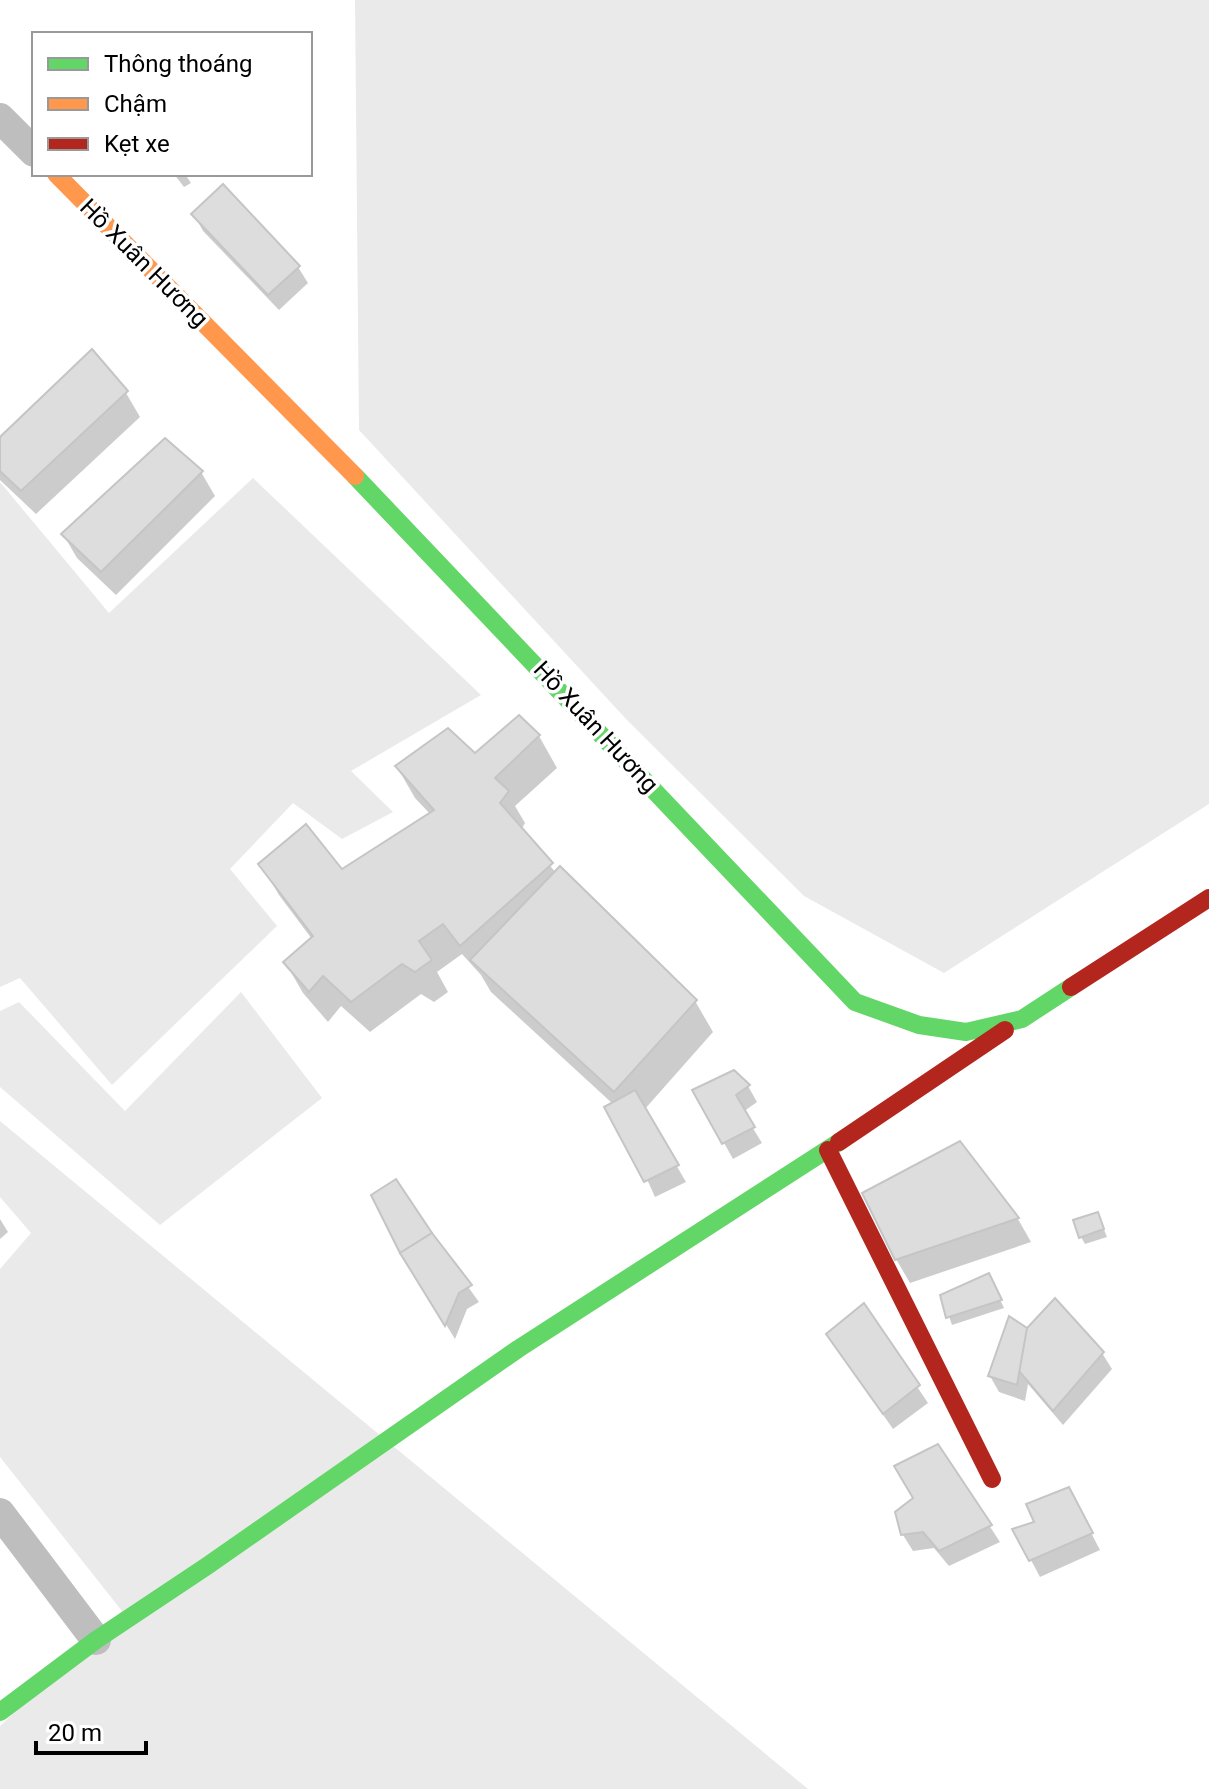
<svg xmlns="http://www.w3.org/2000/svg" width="1209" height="1789" viewBox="0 0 1209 1789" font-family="Roboto,sans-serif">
  <rect width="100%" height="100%" fill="#fff"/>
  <g fill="#eaeaea">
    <path d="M 355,0 L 1209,0 L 1209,804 L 944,973 L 804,896 L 626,719 L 359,430 Z"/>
    <path d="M 253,478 L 481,695 L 351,771 L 393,812 L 342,839 L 293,803 L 230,869 L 277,926 L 112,1085 L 20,978 L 0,987 L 0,482 L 109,613 Z"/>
    <path d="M 241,992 L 322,1098 L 160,1225 L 0,1087 L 0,1011 L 19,1002 L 125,1111 Z"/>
    <path d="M 0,1121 L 808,1789 L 0,1789 L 0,1726 L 122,1611 L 0,1457 L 0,1269 L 31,1233 L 0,1197 Z"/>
  </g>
  <g fill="#0003">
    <path d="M 174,174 L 185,174 L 191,183 L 184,187 Z"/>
    <path d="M 194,214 L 298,267 L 308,283 L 279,310 L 203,231 Z"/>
    <path d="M 126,393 L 140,417 L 36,514 L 0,480 L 0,439 Z"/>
    <path d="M 201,472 L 215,496 L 116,595 L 77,558 L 63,534 Z"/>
    <path d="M 519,718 L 539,736 L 557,768 L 515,806 L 525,823 L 521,830 L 556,873 L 695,1001 L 713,1032 L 644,1110 L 686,1182 L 655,1197 L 613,1104 L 491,992 L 481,975 L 462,954 L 437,972 L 448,992 L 434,1002 L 421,994 L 370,1032 L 341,1006 L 328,1022 L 303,993 L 285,962 L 312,939 L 279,895 L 261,864 L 342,872 L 431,815 L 415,798 L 397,767 L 475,756 Z"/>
    <path d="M 733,1072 L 748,1086 L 757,1102 L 743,1112 L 762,1143 L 733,1159 L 695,1091 Z"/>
    <path d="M 959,1144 L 1018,1219 L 1031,1242 L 910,1283 L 896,1259 Z"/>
    <path d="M 0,1219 L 8,1232 L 0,1239 Z"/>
    <path d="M 1101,1222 L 1107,1237 L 1085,1244 L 1081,1237 Z"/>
    <path d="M 430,1234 L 479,1302 L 467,1309 L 455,1339 L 412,1269 Z"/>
    <path d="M 992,1283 L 1004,1308 L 952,1325 L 942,1296 Z"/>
    <path d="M 863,1306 L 928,1403 L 893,1429 L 838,1350 Z"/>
    <path d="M 1027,1331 L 1102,1353 L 1112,1369 L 1063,1425 L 1028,1384 L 1025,1401 L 999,1392 L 990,1376 Z"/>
    <path d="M 938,1447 L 1000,1542 L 949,1566 L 934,1548 L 913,1551 L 903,1535 Z"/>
    <path d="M 1077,1506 L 1100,1550 L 1040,1577 L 1015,1530 Z"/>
  </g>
  <g fill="#ddd" stroke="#c5c5c5" stroke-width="2">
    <path d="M 223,184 L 300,266 L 268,295 L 191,214 Z"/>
    <path d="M 92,349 L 128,391 L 21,491 L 0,471 L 0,437 Z"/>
    <path d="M 165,438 L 203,471 L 101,572 L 61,534 Z"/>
    <path d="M 519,715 L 540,735 L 495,778 L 509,791 L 500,803 L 553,863 L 460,946 L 443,924 L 419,941 L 432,960 L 415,972 L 402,964 L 351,1002 L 323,976 L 309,992 L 283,962 L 313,936 L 258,864 L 306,824 L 342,869 L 434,810 L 395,766 L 448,728 L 475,753 Z"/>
    <path d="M 560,866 L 697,1000 L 614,1092 L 470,960 Z"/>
    <path d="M 734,1070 L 750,1085 L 736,1095 L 755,1127 L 722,1144 L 692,1090 Z"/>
    <path d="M 635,1090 L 679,1165 L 644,1182 L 604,1107 Z"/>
    <path d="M 960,1141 L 1019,1218 L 895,1260 L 862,1193 Z"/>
    <path d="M 396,1179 L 432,1233 L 400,1253 L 371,1195 Z"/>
    <path d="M 1098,1212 L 1104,1229 L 1079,1238 L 1073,1220 Z"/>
    <path d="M 432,1233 L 472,1285 L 459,1293 L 445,1326 L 400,1253 Z"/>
    <path d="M 989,1273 L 1002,1300 L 946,1318 L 940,1295 Z"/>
    <path d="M 1055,1298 L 1104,1352 L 1053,1411 L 1004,1353 Z"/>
    <path d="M 864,1303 L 920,1385 L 883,1414 L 826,1334 Z"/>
    <path d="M 1009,1316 L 1027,1328 L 1017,1385 L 988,1376 Z"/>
    <path d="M 938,1444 L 992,1525 L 939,1551 L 923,1532 L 901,1535 L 895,1512 L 913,1498 L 894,1466 Z"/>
    <path d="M 1069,1487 L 1093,1533 L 1029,1561 L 1012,1529 L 1034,1522 L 1026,1504 Z"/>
  </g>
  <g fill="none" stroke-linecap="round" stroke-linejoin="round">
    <g stroke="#bebebe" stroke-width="30">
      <path d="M 0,118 L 34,152"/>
      <path d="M 0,1513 L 96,1640"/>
    </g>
    <g stroke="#63d668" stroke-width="18">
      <path d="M 355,476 L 855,1002 L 919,1025 L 966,1032 L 1022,1019 L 1071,987"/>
      <path d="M 0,1712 L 96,1640 L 207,1566 L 518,1349 L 839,1142"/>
    </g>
    <path stroke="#ff974d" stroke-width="18" d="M 56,174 L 355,476"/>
    <g stroke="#b3261e" stroke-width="18">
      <path d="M 1071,987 L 1209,898"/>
      <path d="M 839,1142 L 1005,1030"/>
      <path d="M 828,1150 L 992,1479"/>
    </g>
  </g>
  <g text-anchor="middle" stroke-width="7" stroke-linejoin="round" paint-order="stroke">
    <g font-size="24" fill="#000" stroke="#fff">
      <text transform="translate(144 263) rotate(45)" y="8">Hồ Xuân Hương</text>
      <text transform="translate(596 727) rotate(47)" y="8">Hồ Xuân Hương</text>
    </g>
  </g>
  <rect x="32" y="32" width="280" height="144" fill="#ffffff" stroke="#999999" stroke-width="2"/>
  <rect x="48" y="58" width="40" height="12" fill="#63d668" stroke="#999999" stroke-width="2"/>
  <text x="104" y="72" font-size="24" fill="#000000">Thông thoáng</text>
  <rect x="48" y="98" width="40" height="12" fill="#ff974d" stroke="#999999" stroke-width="2"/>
  <text x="104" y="112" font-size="24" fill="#000000">Chậm</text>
  <rect x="48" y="138" width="40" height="12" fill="#b3261e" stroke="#999999" stroke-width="2"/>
  <text x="104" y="152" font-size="24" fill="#000000">Kẹt xe</text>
  <path d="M36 1741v12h110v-12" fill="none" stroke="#000000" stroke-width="4"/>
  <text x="48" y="1741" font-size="24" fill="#000000" stroke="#ffffff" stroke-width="6" paint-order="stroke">20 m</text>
</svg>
